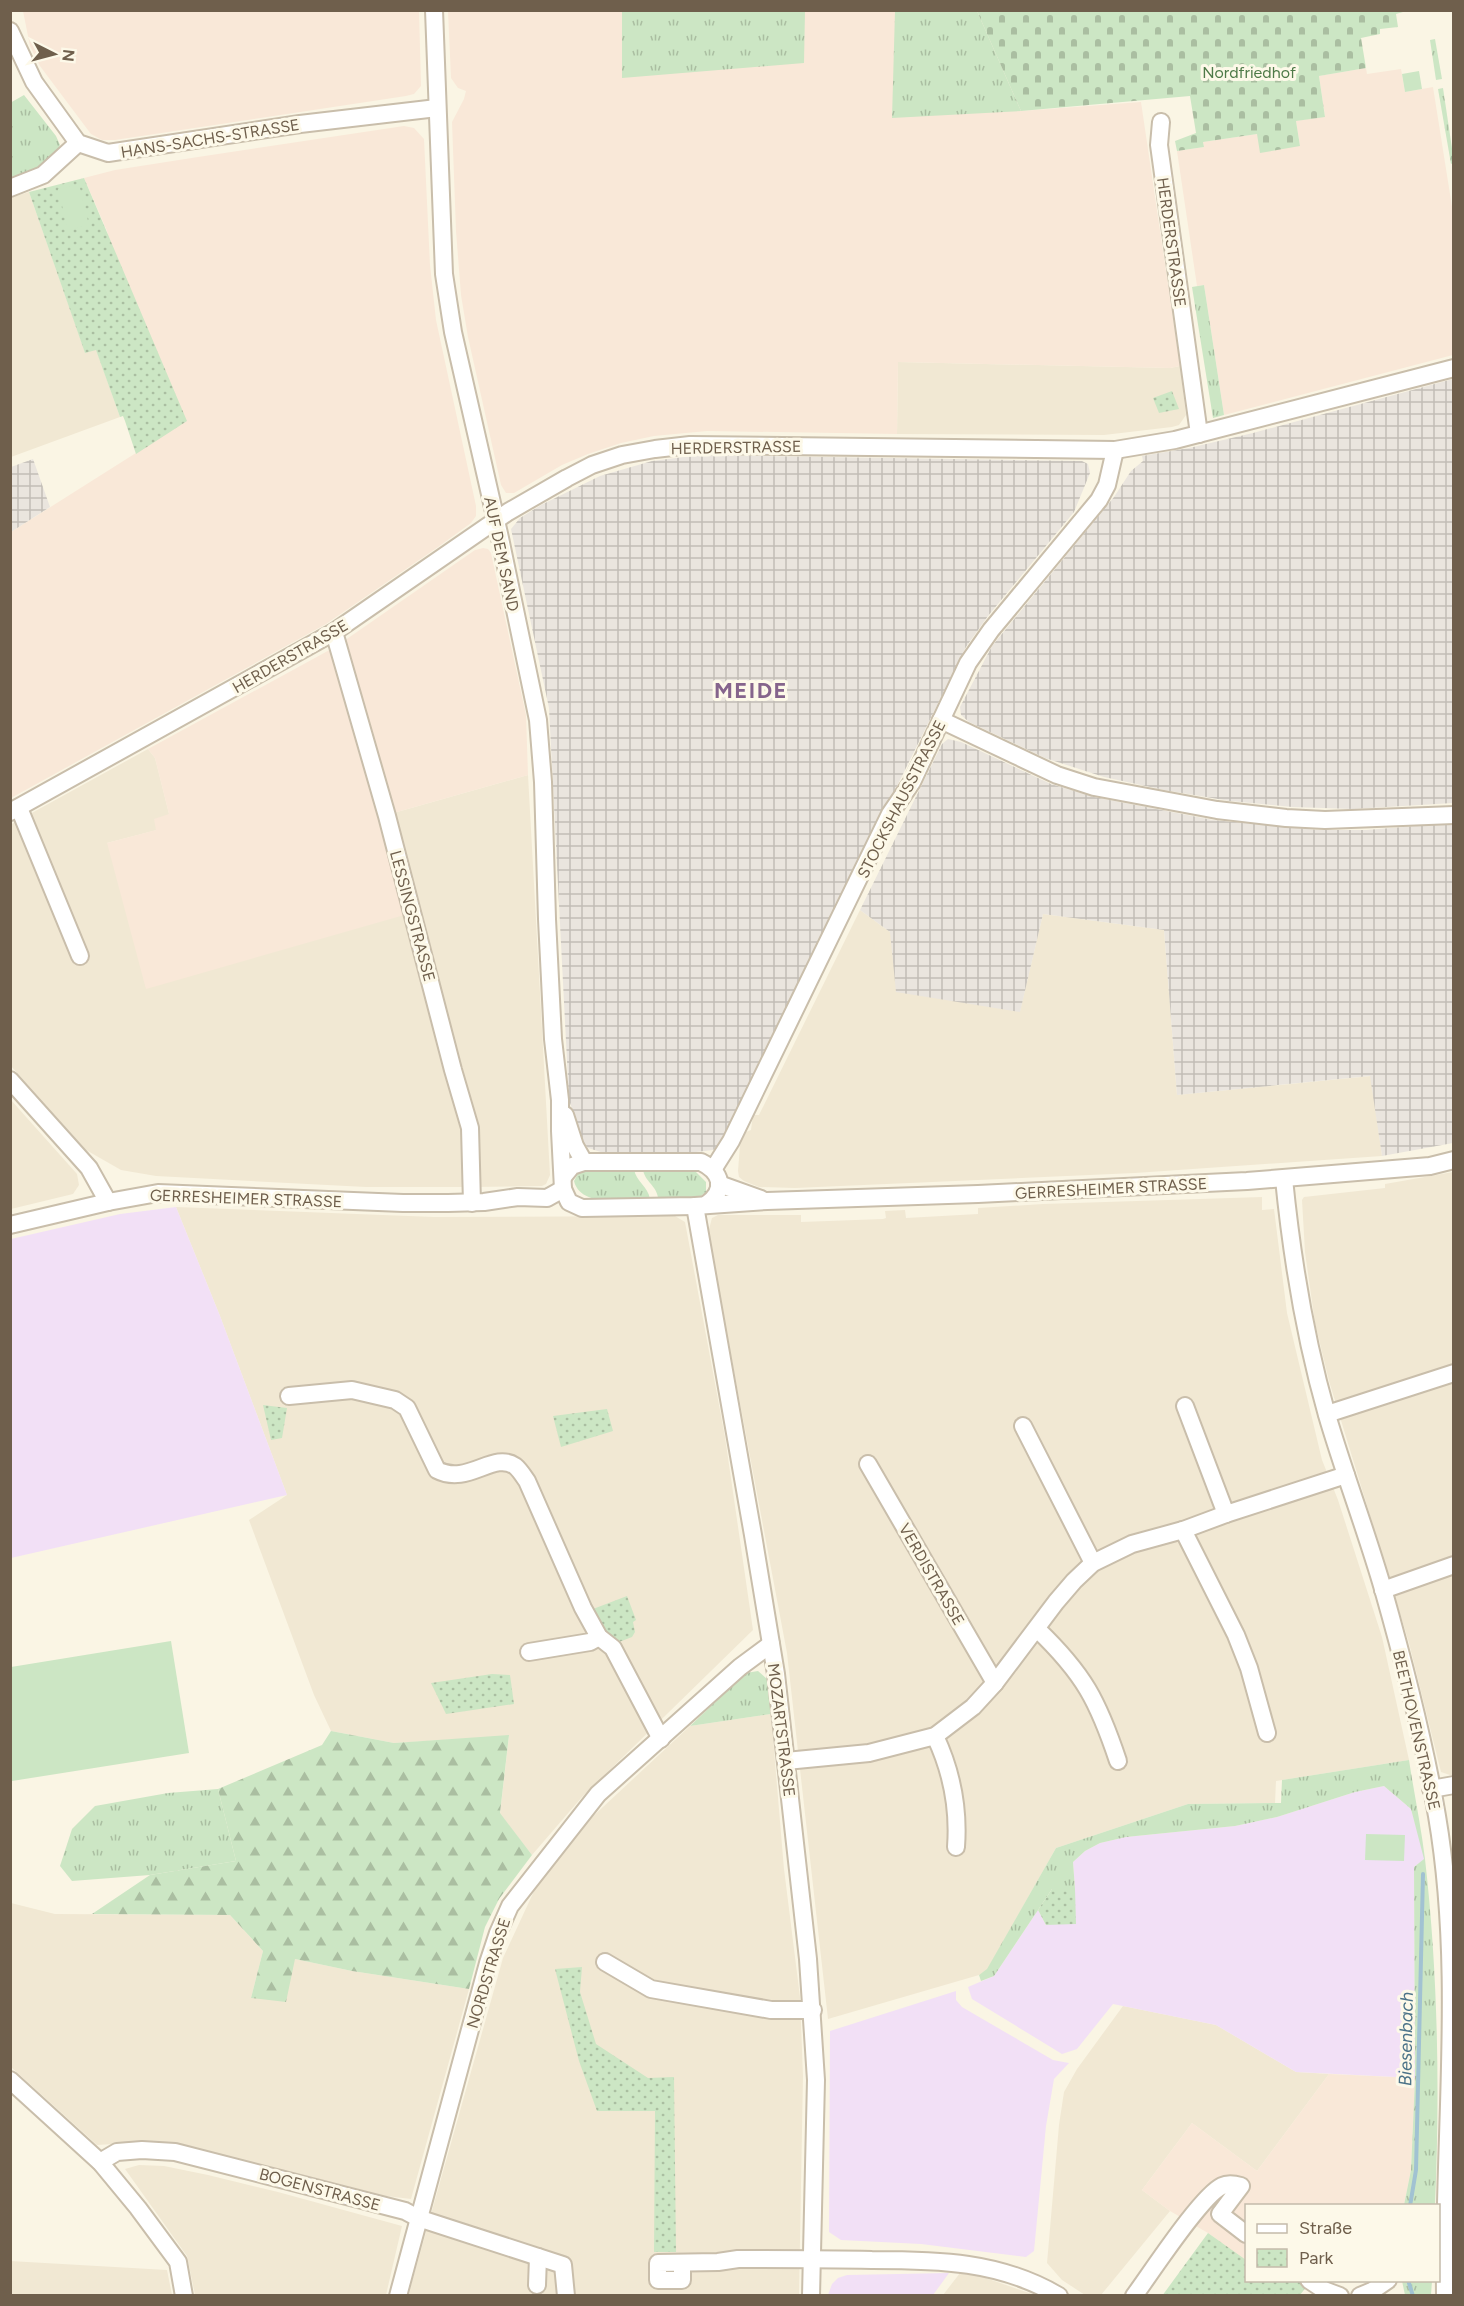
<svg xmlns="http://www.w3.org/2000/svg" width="1464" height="2306" viewBox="0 0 1464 2306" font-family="Figtree,sans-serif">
  <defs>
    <pattern id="industrial-grid" width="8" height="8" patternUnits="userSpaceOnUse" patternTransform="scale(1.5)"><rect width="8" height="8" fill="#eae5de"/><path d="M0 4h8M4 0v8" fill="none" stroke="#c2bdb6"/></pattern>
    <pattern id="grass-tufts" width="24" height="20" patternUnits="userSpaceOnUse" patternTransform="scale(1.5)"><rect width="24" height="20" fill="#cce6c4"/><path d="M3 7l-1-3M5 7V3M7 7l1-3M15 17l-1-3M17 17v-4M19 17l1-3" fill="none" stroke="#aabea1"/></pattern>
    <pattern id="forest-firs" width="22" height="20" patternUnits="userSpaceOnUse" patternTransform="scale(1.5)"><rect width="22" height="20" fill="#cce6c4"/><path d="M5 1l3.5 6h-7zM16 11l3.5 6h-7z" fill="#aabea1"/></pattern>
    <pattern id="cemetery-stones" width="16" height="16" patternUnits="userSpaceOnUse" patternTransform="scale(1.5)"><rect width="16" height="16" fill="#cce6c4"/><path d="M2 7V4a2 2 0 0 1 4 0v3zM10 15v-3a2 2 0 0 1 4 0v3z" fill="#aabea1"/></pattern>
    <pattern id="park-dots" width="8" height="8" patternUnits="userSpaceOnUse" patternTransform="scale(1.5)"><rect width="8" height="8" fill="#cce6c4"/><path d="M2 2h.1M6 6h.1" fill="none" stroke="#aabea1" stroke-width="1.8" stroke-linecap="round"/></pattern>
  </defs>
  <rect width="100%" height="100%" fill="#faf5e4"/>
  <g fill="#f1e8d3">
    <path d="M 29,192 L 85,352 L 96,349 L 120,417 L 11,457 L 10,198 Z"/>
    <path d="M 898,362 L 1170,368 L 1180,366 L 1186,415 L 1179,425 L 1172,427 L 1104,435 L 897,434 Z"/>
    <path d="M 148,749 L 155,758 L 169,814 L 157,830 L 107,843 L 408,914 L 462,1109 L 464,1187 L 366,1187 L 156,1176 L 121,1170 L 86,1150 L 11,1066 L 10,825 Z"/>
    <path d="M 528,775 L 550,1175 L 546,1184 L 542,1186 L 474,1187 L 474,1131 L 390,814 Z"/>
    <path d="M 860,910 L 890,932 L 1020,1011 L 1043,914 L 1164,930 L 1177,1095 L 1371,1076 L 1382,1156 L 1135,1173 L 795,1188 L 759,1187 L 744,1181 L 739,1177 L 738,1171 L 740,1145 L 746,1132 L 751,1130 L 753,1115 L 759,1115 Z"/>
    <path d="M 10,1099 L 77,1174 L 79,1185 L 73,1194 L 11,1209 Z"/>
    <path d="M 1453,1172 L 1453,1775 L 1450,1775 L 1441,1772 L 1409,1643 L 1329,1381 L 1315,1323 L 1305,1252 L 1302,1200 L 1304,1197 L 1385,1188 L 1385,1184 Z"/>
    <path d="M 1262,1197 L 1262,1210 L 1274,1209 L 1287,1313 L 1322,1460 L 1338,1500 L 1382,1637 L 1409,1760 L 1276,1781 L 1275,1803 L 1188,1804 L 1056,1848 L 987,1970 L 979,1975 L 828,2019 L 787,1653 L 708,1233 L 712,1218 L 718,1215 L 801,1215 L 801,1222 L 883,1219 L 886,1218 L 885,1211 L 905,1210 L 906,1218 L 978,1214 L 978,1208 L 1043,1204 Z"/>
    <path d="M 176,1207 L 434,1217 L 675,1216 L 685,1222 L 725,1437 L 753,1630 L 582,1797 L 532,1855 L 500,1814 L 509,1736 L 394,1743 L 331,1731 L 314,1695 L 249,1520 L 287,1495 L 220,1316 Z"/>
    <path d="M 771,1714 L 784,1869 L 800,1997 L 803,2076 L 799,2295 L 408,2296 L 503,1958 L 535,1889 L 589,1820 L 690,1726 Z"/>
    <path d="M 11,1903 L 55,1914 L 230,1915 L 263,1951 L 251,1998 L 295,1959 L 352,1971 L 469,1989 L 411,2199 L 386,2196 L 200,2149 L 145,2142 L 97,2145 L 11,2067 Z"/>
    <path d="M 1123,2006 L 1216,2025 L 1296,2072 L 1329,2074 L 1257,2171 L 1192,2123 L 1142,2190 L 1170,2211 L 1101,2295 L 1085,2295 L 1062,2280 L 1047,2263 L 1059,2125 L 1064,2092 L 1077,2069 Z"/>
    <path d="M 139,2165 L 164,2166 L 208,2175 L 278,2192 L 402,2226 L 386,2295 L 195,2295 L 187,2256 L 125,2169 Z"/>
    <path d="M 10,2261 L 167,2270 L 172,2295 L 11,2295 Z"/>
    <path d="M 960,2273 L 977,2275 L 1035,2295 L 943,2295 Z"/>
  </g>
  <g fill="#f9e8d8">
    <path d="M 23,11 L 419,11 L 421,86 L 414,94 L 406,96 L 115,140 L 102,140 L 91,134 L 40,66 L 30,46 Z"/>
    <path d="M 448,11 L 977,11 L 1021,111 L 1141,102 L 1180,366 L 1170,368 L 898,362 L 897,434 L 707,431 L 654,436 L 621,443 L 588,454 L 562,465 L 514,493 L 506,493 L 501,485 L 468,337 L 461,295 L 456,231 L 452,122 L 464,99 L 466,91 L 458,88 L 451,78 Z"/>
    <path d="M 1366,68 L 1367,74 L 1401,69 L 1405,92 L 1433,87 L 1453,213 L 1453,355 L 1224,415 L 1204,285 L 1197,286 L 1177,151 L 1204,147 L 1203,142 L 1257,134 L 1300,146 L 1296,121 L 1325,116 L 1319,76 Z"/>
    <path d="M 404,126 L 414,128 L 424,139 L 430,265 L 436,320 L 476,506 L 476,516 L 471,523 L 438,547 L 326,624 L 11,798 L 11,532 L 147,446 L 107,231 L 84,178 L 115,170 L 198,157 Z"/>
    <path d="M 483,548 L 488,549 L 491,553 L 526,715 L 528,775 L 390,814 L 341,643 L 475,550 Z"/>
    <path d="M 335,647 L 408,914 L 146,989 L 107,843 L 156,830 L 154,819 L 169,814 L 155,758 L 148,749 Z"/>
    <path d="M 1329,2074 L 1415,2078 L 1411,2170 L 1404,2205 L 1246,2206 L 1246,2261 L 1208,2233 L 1170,2211 L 1142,2190 L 1192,2123 L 1257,2171 Z"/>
  </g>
  <g fill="url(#industrial-grid)">
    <path d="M 1453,379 L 1453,803 L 1353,809 L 1292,807 L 1230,801 L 1164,790 L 1104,777 L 1045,758 L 969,722 L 961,715 L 960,707 L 992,646 L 1114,497 L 1131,471 L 1143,461 L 1142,456 L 1189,448 L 1253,433 Z"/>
    <path d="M 700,455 L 1082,461 L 1088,464 L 1090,473 L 1074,512 L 988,616 L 966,647 L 718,1147 L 713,1150 L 696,1152 L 601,1152 L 588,1148 L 584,1143 L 569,1100 L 549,708 L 511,529 L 520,518 L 541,505 L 600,476 L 652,461 Z"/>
    <path d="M 33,459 L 50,507 L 11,532 L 11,467 Z"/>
    <path d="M 948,739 L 961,742 L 1051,784 L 1094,797 L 1213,820 L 1319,830 L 1366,830 L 1453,823 L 1453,1143 L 1382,1156 L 1370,1076 L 1177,1095 L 1164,930 L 1043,914 L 1020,1012 L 896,992 L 890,932 L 860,910 L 942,744 Z"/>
  </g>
  <g fill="#f2e0f6">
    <path d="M 176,1207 L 220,1316 L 287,1495 L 11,1558 L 11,1239 L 120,1214 Z"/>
    <path d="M 1384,1786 L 1411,1809 L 1425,1859 L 1414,1867 L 1415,2078 L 1296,2072 L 1216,2025 L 1113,2004 L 1077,2049 L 1062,2054 L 972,1999 L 968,1987 L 994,1976 L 1038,1910 L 1046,1925 L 1075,1889 L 1073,1862 L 1085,1851 L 1100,1843 L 1126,1837 L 1235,1826 L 1277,1817 L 1355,1792 Z"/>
    <path d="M 956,1991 L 956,2000 L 962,2007 L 1053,2060 L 1069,2063 L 1054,2079 L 1046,2126 L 1034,2251 L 1026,2257 L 921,2244 L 841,2240 L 829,2232 L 830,2031 Z"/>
    <path d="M 949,2273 L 933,2295 L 828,2295 L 832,2284 L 838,2278 L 847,2275 Z"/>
  </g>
  <g fill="url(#grass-tufts)">
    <path d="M 622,11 L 805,11 L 804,63 L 622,78 Z"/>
    <path d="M 895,11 L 977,11 L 1021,111 L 892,118 Z"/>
    <path d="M 1435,39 L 1442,79 L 1436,80 L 1430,40 Z"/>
    <path d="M 1419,71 L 1422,89 L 1405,92 L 1402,74 Z"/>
    <path d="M 1443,88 L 1453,155 L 1453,163 L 1451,164 L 1438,89 Z"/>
    <path d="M 24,95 L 56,136 L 60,145 C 53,164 28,172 11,178 L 10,103 Z"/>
    <path d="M 1204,285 L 1224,415 L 1213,418 L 1192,287 Z"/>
    <path d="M 634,1169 C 636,1182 648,1186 650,1199 C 628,1199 581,1209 574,1181 L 579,1172 L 584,1170 Z"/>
    <path d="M 643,1169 L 694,1170 L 706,1182 L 706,1192 L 698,1198 L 658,1198 C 657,1186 644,1181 643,1169 Z"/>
    <path d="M 758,1671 L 767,1679 L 771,1714 L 690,1726 L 746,1673 Z"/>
    <path d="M 1409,1760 C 1414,1793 1421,1826 1425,1859 C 1438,1972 1440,2092 1435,2205 L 1404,2205 L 1411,2170 L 1415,2078 L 1414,1867 L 1424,1859 L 1411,1809 L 1384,1786 L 1355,1792 L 1277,1817 L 1235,1826 L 1126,1837 L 1100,1843 L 1085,1851 L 1073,1862 L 1075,1889 L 1052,1889 L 994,1976 L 981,1981 L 979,1975 L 987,1969 L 1056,1848 L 1188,1804 L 1281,1803 L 1282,1780 Z"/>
    <path d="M 218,1789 L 236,1861 L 150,1875 L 72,1881 L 60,1866 L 72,1829 L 95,1806 L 168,1793 Z"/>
    <path d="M 1402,2281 L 1432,2281 L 1431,2295 L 1405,2295 Z"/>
  </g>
  <path fill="url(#forest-firs)" d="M 331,1731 L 394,1743 L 509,1735 L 500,1813 L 532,1855 L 499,1899 L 485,1927 L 469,1989 L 352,1971 L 295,1959 L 286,2002 L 251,1998 L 263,1951 L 230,1915 L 92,1914 L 150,1875 L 236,1861 L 218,1789 L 322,1745 Z"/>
  <path fill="url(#cemetery-stones)" d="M 1402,10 L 1403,12 L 1396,14 L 1398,27 L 1380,29 L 1380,34 L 1361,38 L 1366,68 L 1319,76 L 1325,117 L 1296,121 L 1300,146 L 1260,153 L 1257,134 L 1203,142 L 1204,147 L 1177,151 L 1175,141 L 1196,133 L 1190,96 L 1021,111 L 977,11 Z"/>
  <g fill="url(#park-dots)">
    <path d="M 84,178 L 187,421 L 136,454 L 125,421 L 123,416 L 120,417 L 96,350 L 85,353 L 29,192 Z"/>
    <path d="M 1172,391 L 1179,409 L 1159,413 L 1153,398 Z"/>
    <path d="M 263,1405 L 287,1408 L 282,1438 L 271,1440 Z"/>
    <path d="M 607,1409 L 613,1431 L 561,1447 L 553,1416 Z"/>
    <path d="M 627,1596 L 636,1620 L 633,1622 L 635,1632 L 632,1637 L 619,1642 L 604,1630 L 593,1609 Z"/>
    <path d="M 492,1674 L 510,1675 L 514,1704 L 446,1714 L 431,1683 Z"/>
    <path d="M 1052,1889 L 1075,1889 L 1076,1924 L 1046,1925 L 1038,1910 Z"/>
    <path d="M 582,1967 L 580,1992 L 596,2044 L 648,2078 L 674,2077 L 676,2252 L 654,2252 L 655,2111 L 597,2111 L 579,2061 L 555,1969 Z"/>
    <path d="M 1208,2233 L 1246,2260 L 1246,2280 L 1300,2281 L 1307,2286 L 1300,2295 L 1162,2296 Z"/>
  </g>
  <g fill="#cce6c4">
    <path d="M 79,184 L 89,225 L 68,230 L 58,189 Z"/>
    <path d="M 171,1641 L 189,1753 L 12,1781 L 11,1667 Z"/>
    <path d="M 1366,1834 L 1405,1835 L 1404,1861 L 1365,1860 Z"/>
  </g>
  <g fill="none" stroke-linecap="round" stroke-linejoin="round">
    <g stroke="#a1c2d2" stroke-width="4">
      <path d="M 1410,2206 L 1416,2170 L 1423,1874"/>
      <path d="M 1408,2280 L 1413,2296"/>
    </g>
    <defs>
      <g id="minor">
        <path d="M 434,10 L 444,274 L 453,332 L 500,538 L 538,720 L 543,782 L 547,919 L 553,1039 L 560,1100 L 560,1131 L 563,1189 L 569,1202 L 582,1208 L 695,1206 L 767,1201 L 978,1194 L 1247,1181 L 1430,1166 L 1454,1160"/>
        <path d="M 10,31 L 34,82 L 78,143 L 108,153 L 300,124 L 437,108"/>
        <path d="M 1161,122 L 1159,145 L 1199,434"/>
        <path d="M 10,188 L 43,175 L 78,143"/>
        <path d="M 334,632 L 387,816 L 453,1070 L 470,1128 L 472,1203"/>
        <path d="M 941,720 L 1057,775 L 1094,787 L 1217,810 L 1286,818 L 1325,820 L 1454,815"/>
        <path d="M 19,808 L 80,956"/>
        <path d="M 10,812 L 334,632 L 508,512 L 567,478 L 592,465 L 622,455 L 655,449 L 690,445 L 1115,450 L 1175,440 L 1454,368"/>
        <path d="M 10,1080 L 89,1168 L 108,1202"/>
        <path d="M 565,1115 L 575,1146 L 584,1162"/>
        <path d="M 714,1168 L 731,1141 L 890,814 L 912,782 L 968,663 L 991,630 L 1099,500 L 1107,485 L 1115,450"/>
        <path d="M 563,1177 L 572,1166 L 584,1162 L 701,1162 C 721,1172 727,1189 707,1204"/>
        <path d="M 1284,1179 C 1292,1259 1305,1338 1327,1415 C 1344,1473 1366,1530 1383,1589 C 1404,1663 1424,1740 1437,1816 C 1464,1974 1443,2136 1445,2296"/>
        <path d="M 719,1184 L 761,1199"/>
        <path d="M 695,1206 L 753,1535 L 776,1674 L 808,1959 L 816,2080 L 811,2296"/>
        <path d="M 10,1225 L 108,1202 L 158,1193 L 403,1203 L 448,1203 L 484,1202 L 518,1197 L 547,1198 L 563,1189"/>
        <path d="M 289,1396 L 352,1390 L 395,1400 L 407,1408 L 437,1470 C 468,1486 493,1451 515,1466 C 520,1470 524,1477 527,1481 L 583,1608 L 599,1637 L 613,1648 L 661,1739"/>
        <path d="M 1185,1406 L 1226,1514"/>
        <path d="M 1327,1414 L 1454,1373"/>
        <path d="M 1023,1426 L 1093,1563"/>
        <path d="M 868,1464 L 995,1683"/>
        <path d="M 1183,1530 L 1236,1635 L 1249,1668 L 1267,1733"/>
        <path d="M 1383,1590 L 1454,1565"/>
        <path d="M 1037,1629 C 1084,1674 1098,1701 1118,1761"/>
        <path d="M 529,1652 L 590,1642 L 599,1637"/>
        <path d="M 935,1736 C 952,1772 959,1807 956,1847"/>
        <path d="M 786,1761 L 869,1753 L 935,1736 L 973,1707 L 995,1683 L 1056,1602 L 1074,1581 L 1093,1563 L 1132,1544 L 1183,1530 L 1226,1514 L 1346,1475"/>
        <path d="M 1431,1789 L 1454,1785"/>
        <path d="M 605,1962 L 651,1989 L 771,2010 L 813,2010"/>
        <path d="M 10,2080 L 100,2162 L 138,2208 L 178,2262 L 184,2296"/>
        <path d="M 100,2162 L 117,2152 L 142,2150 L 175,2152 L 405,2211 L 418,2218 L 563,2265 L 566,2296"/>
        <path d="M 682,2263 L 682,2280 L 658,2280 L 658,2263 L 718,2262 L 738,2259 C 783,2259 827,2259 872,2260 C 938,2260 1000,2261 1059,2296"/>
        <path d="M 1309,2280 L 1324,2290 L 1340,2296"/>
        <path d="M 537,2285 L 538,2257"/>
        <path d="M 398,2296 L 488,1963 L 498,1933 L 510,1906 L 598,1794 L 740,1667 L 771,1644"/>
        <path d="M 1134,2296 C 1151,2273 1201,2196 1222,2186 C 1228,2183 1234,2184 1241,2186 L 1220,2214 L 1246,2234"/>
        <path d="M 1360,2296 L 1372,2291 L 1388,2280"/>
      </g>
    </defs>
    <use href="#minor" stroke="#c9beab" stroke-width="20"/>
    <use href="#minor" stroke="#fff" stroke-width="16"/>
  </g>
  <g text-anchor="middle" stroke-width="6" stroke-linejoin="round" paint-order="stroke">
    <g font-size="16" fill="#4e7a48" stroke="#fdf9e9">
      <text x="1249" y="78">Nordfriedhof</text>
    </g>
    <g font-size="16" fill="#6f5f4c" stroke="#fdf9e9">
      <text transform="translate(210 138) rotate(-9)" y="6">HANS-SACHS-STRASSE</text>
      <text transform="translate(1172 242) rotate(82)" y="6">HERDERSTRASSE</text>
      <text transform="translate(736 447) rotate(-1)" y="6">HERDERSTRASSE</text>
      <text transform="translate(502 554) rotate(78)" y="6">AUF DEM SAND</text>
      <text transform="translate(290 656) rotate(-30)" y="6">HERDERSTRASSE</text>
      <text transform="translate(901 799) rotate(-63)" y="6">STOCKSHAUSSTRASSE</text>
      <text transform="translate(413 916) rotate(75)" y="6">LESSINGSTRASSE</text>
      <text transform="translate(1111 1188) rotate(-3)" y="6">GERRESHEIMER STRASSE</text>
      <text transform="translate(246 1198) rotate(2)" y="6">GERRESHEIMER STRASSE</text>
      <text transform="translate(932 1574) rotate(60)" y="6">VERDISTRASSE</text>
      <text transform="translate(782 1730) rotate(83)" y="6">MOZARTSTRASSE</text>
      <text transform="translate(1417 1730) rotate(77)" y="6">BEETHOVENSTRASSE</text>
      <text transform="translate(488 1973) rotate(-73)" y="6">NORDSTRASSE</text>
      <text transform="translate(320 2189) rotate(15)" y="6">BOGENSTRASSE</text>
    </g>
    <g font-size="18" font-style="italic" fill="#4c7388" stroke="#fdf9e9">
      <text transform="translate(1406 2039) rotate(-89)" y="6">Biesenbach</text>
    </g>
    <g font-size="22" font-weight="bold" letter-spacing="1.5" fill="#85648c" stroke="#fdf9e9">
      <text x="751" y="698">MEIDE</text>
    </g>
  </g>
  <rect width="1464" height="2306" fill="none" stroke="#6f5f4c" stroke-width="24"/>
  <rect x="1245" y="2204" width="195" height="78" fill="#fdf9e9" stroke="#c4bbaa" stroke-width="1.5"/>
  <rect x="1257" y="2224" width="30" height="9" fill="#ffffff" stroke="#c4bbaa" stroke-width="1.5"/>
  <text x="1299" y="2234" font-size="18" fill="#6f5f4c">Straße</text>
  <rect x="1257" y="2249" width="30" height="18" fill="url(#park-dots)" stroke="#c4bbaa" stroke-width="1.5"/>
  <text x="1299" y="2264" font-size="18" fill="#6f5f4c">Park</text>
  <g transform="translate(54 54) rotate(96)" stroke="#fdf9e9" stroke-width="4.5" paint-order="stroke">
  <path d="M0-4.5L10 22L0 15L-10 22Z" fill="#6f5f4c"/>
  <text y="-9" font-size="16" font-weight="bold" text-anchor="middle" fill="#6f5f4c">N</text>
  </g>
</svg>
